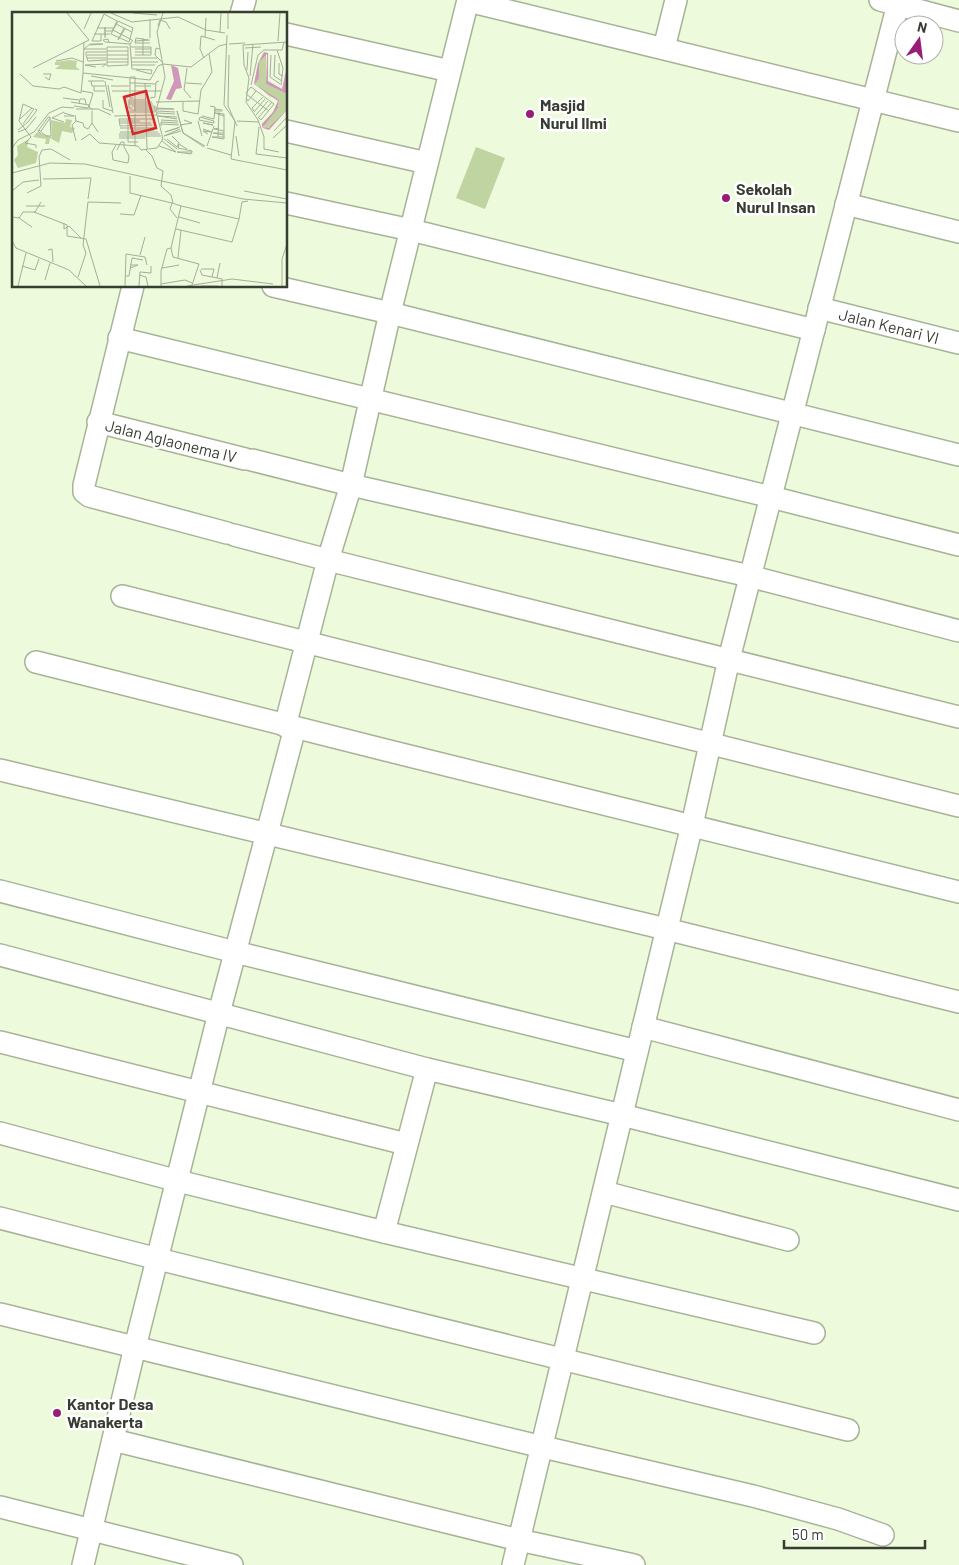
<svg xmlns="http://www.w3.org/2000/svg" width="959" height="1565" viewBox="0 0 959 1565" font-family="Barlow,sans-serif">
  <rect width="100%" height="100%" fill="#edfadc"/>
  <path fill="#bfd4a1" d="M 476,147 L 505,158 L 485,209 L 456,198 Z"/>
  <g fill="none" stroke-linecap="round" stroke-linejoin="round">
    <defs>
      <g id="minor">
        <path d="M 880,0 L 959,21"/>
        <path d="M 468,1 L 959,121"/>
        <path d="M 241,14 L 245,0"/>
        <path d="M 286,34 L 450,71"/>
        <path d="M 664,48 L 676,0"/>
        <path d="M 286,131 L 427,163"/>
        <path d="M 286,203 L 411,230 L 814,330"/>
        <path d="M 846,204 L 959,232"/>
        <path d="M 133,286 L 84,485 L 84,492 L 89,496 L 227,533"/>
        <path d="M 273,286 L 390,313 L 959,455"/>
        <path d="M 819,308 L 959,343"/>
        <path d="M 119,338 L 767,496 L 959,545"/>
        <path d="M 98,422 L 245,459"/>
        <path d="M 252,460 L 351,485 L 745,575 L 959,631"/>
        <path d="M 234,535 L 328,560 L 959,717"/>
        <path d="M 122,596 L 959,806"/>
        <path d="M 36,662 C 343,741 652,815 959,892"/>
        <path d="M 285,726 L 328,560 L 351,485 L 390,313 L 468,0"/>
        <path d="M 0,770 L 666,929 L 959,1002"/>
        <path d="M 0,891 L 235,952 L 637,1051"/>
        <path d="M 0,955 L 427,1069 L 622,1115 L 959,1200"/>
        <path d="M 643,1027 L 959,1110"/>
        <path d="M 0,1042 L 406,1144"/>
        <path d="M 0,1133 L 178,1181 L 384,1232 L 814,1333"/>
        <path d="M 604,1192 L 788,1240"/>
        <path d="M 0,1218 L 158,1259 L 848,1430"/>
        <path d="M 384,1232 L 427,1069"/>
        <path d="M 0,1314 L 526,1443 L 753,1496 L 838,1519 L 883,1535"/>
        <path d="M 113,1440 L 519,1540 L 634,1565"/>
        <path d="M 0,1507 L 232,1565"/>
        <path d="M 83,1565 L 135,1347 L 219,1013 L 295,728"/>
        <path d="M 513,1565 L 692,825 L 729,659 L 899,0"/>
      </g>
    </defs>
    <use href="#minor" stroke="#a7b397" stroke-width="24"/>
    <use href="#minor" stroke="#fff" stroke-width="21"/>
  </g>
  <g fill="#981d76" stroke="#fff" stroke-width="2">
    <circle cx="530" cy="114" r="5"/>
    <circle cx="726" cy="198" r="5"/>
    <circle cx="57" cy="1413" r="5"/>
  </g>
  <g text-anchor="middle" stroke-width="5" stroke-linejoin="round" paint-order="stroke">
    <g font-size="16" font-weight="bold" fill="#383d31" stroke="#fff" text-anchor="start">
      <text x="540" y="111">Masjid<tspan x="540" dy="18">Nurul Ilmi</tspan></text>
      <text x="736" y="195">Sekolah<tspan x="736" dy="18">Nurul Insan</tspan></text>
      <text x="67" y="1410">Kantor Desa<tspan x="67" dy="18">Wanakerta</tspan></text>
    </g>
    <g font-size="16" fill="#383d31" stroke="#fff">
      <text transform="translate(889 326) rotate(14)" y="6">Jalan Kenari VI</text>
      <text transform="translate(171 441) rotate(14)" y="6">Jalan Aglaonema IV</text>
    </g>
  </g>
  <g transform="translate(12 12)">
    <rect width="275" height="275" fill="#edfadc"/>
    <path d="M 254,41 L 254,72 L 275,82 L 275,98 L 255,117 L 250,112 L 266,96 L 267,88 L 257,84 L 243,71 L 247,66 L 247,50 ZM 58,48 L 65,49 L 64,55 L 68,58 L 43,57 L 48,53 L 43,53 L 43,50 ZM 54,107 L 60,108 L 58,115 L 63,116 L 60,121 L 50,119 L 47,131 L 38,126 L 37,132 L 33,132 L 34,127 L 21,125 L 25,120 L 40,125 L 39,108 L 53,111 ZM 17,127 L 15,135 L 26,140 L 24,151 L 6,156 L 2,148 L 6,143 L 5,134 Z" fill="#bfd4a1"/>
    <path d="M 252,40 L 256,41 L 256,69 L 270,77 L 275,54 L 275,82 L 254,72 L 255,42 L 247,50 L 247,66 L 243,72 L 267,88 L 266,96 L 251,115 L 257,116 L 258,114 L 275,98 L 257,118 L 251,116 L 250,114 L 250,112 L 261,100 L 266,89 L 242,72 L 246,51 ZM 159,53 L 166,56 L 170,76 L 164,77 L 159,88 L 154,87 L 162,69 Z" fill="#d197ba"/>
    <path fill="none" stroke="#a5ae98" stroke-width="1" d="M 99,1 L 120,10 L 166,5 L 194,18 L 213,21M 121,1 L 145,3M 106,9 L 121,16 L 117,30 L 99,22 ZM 104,12 L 120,20M 146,14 L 148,8 L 154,10 L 158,17M 85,16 L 101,16M 112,16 L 106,28 L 113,17M 72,17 L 79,1M 216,17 L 216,1M 101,18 L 120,28M 208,20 L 209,1M 82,22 L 98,22M 89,22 L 89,29 L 80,29 L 92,2 L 105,9 L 100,19 L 94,19M 215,23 L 212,93 L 223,109 L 219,147 L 275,158M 93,24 L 93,15 L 93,26M 193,25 L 194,6M 131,26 L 131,43M 138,26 L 138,7M 136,28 L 124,26 L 123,31 L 138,31M 123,29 L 138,28M 266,29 L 268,1M 72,30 L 71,61 L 138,68 L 146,54 L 151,52M 97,30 L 96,27 L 91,28 L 93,30 L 118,32M 217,32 L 233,31M 78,33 L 91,32 L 78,32 L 72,37 L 94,37M 95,35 L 116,35 L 116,53 L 95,54 ZM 119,35 L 139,35M 233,36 L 249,35M 123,37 L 139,37M 148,37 L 144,36 L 143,43 L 150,50M 265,38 L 271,56 L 269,73M 95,39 L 116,39M 94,40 L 74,40 L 74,43 L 76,49 L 94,48M 123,40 L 139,40M 75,43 L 94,43M 95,43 L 116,43M 123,43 L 139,43 L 139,35M 217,43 L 216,94 L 225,114M 259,43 L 258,65 L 268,72M 263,43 L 262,64 L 270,69M 75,46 L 94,46M 119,46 L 145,46M 192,46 L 188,37 L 189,24 L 203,28M 95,47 L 116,47M 44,49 L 60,46 L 71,50M 95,50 L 116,50M 120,50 L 146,50M 267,51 L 267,62 L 271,64M 151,52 L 179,55 L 207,34 L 215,32M 120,53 L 143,53M 84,55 L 73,53 L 94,52 L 90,55M 21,56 L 77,28 L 55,1M 175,56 L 172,78 L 179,86M 120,57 L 118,32 L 121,28M 120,57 L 140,58M 124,58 L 139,62 L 140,58M 235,58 L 236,40M 8,62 L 21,74 L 47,77 L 52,75 L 69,81 L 71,61M 31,62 L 39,62 L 37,68 L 33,65M 79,64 L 101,68M 238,64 L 241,32M 76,69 L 92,69M 79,69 L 80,74 L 93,74M 93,69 L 98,95M 118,71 L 118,65 L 123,65 L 123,100M 123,71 L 143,72M 174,71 L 190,72M 133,72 L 135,137M 96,73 L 101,101M 239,73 L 246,43 L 252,38 L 270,38 L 272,30M 82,74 L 82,79 L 93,79M 99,74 L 117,74M 123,74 L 139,74M 70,79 L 81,81 L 77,95 L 81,98M 100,79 L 117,79M 118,79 L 149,79M 234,81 L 239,75 L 262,92 L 249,108 L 246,105M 234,82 L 257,99M 51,86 L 67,88M 121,86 L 118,86 L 118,71 L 123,71M 138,86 L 143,85 L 144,70 L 147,69M 234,86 L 236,89 L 244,79M 91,88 L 91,96 L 100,99M 59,90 L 77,93 L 76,96 L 62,94M 117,90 L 140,90M 144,90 L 188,89M 171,90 L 171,99 L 186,102 L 189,78 L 200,60 L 197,42M 67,92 L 68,87 L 73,87 L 74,92M 117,92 L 141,92M 120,96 L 117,96 L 117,88 L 133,88M 122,96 L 143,96M 64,97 L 86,97 L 99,103M 144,97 L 162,97 L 144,96M 203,97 L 210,98 L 210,99 L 203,99 ZM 118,98 L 143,98M 80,99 L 80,111 L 86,120M 145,99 L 163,100M 242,99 L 240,96 L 251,85M 52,100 L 40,106 L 52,110M 117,100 L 143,100 L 143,94 L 120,94M 242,100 L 253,87M 52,101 L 62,104 L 52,104M 145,101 L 163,102M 63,103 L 64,109 L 71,111 L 72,115 L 76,117 L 80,111M 244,103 L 256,89M 102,104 L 145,103M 146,104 L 165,107M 146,104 L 165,105M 190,104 L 202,107 L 203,95 L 198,94M 188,105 L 202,109 L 202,111 L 187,108 ZM 246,106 L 260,90M 8,107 L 20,96M 116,107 L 116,130 L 126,130M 149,108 L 166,109M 107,109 L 128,109M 186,109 L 190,124M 225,109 L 247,110M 108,111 L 139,111M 11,112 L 22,97 L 11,92 L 7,109 L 19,125 L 13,131 L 24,133 L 24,136M 149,112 L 167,113M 140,113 L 108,114 L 107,107 L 142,107M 168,113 L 180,111 L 172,108M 201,113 L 191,111 L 201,113M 149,114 L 149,110 L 166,111M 247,115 L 244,142 L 275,146M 108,116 L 142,116M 166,116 L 153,120 L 168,115M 207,116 L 202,117 L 212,119M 168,117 L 152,124 L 169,119M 191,117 L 200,120 L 191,119 L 196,122M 6,118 L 16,110 L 25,98 L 23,97M 27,118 L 34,124 L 39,124 L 38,105 L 36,105 L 32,111 L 26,119 L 29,122M 123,118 L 142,118M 29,119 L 38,106M 262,119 L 275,105M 6,120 L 14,117 L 24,105M 108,120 L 146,120M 107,122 L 148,122M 212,123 L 201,121 L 212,121M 107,124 L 149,124M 224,124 L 227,144M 206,125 L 207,100M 212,125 L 200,125 L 212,127 L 212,102 L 203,101 L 212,104M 107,126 L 133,126M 261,126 L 275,113M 152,127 L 165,137M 155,127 L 165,135 L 167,131 L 160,124M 69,128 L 78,122 L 87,131 L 126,134 L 129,138 L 145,136 L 151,127 L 144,99 L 153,65 L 145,20 L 151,1M 64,129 L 60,113 L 64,109M 104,133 L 100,140 L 101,148 L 116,151 L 117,144 L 112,135M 123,134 L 123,102M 147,134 L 164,140 L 150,129M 195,134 L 202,114M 192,135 L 171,121 L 165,99 L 171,121 L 193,134M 0,136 L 6,128 L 22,120 L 37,101 L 50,95 L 62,96M 195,136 L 219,143M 133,137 L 140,144 L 145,156 L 151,159 L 149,174 L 159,183 L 161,191M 175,137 L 167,132 L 166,136 L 180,139 L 180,140 L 179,142 L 165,140 L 180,140M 105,138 L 109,130 L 112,130 L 112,135M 267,140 L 252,137 L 252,125 L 246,108 L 234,90 L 237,66 L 232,53 L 231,33 L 275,30M 0,161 L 38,151 L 73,152 L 231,187 L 275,191M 118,164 L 118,181 L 160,191M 31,167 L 79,166 L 76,187M 0,179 L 11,170 L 27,168M 232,179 L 275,187M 15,181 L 29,174 L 27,145 L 30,138 L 39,137 L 58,148M 14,194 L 33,194M 22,200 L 55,213 L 55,224 L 74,227 L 88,274M 108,202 L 122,203 L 129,183M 0,205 L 7,206 L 11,200 L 23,200 L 29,190M 167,205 L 188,211M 7,206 L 20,215M 165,206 L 158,197 L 160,191 L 169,194M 52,211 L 52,217 L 57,214 L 69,226M 164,217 L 220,230 L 227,207M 0,229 L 4,236 L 57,258 L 74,274M 159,236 L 161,245 L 187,252 L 180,273M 36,238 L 40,237 L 41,250M 128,243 L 133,225M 166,246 L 169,218M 10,254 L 23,258 L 27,247M 118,256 L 126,253 L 118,253M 150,256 L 167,253M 189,257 L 202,257 L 200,265M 188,258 L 190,263 L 210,267 L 210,274M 127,263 L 134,265 L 136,274M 113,264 L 117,264 L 120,246 L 131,248M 66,265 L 74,241 L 71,233 L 76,190 L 109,191M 205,266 L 208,251M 33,268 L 38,251M 149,272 L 173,268 L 180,271M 6,274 L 14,241M 113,274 L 114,242 L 133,245 L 135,253M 127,274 L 128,260 L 139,261 L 139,254M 149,274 L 149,259 L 155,237 L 159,236 L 169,194 L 227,207 L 230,190 L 236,189M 175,274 L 220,267 L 261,272M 189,274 L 206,274M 270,274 L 270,247 L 275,232"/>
    <path fill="#d62828" fill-opacity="0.15" stroke="#d62828" stroke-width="2.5" d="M 134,79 L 144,116 L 121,122 L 112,85 Z"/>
    <rect width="275" height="275" fill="none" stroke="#383d31" stroke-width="2.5"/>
  </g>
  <g transform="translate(919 40) rotate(14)"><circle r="24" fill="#ffffff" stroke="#afb1ad"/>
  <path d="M0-4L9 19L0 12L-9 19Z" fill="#981d76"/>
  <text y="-8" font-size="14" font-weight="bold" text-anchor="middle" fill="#383d31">N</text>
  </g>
  <path d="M784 1540v8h141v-8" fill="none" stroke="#383d31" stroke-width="2.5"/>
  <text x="792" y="1540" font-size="15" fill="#383d31" stroke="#ffffff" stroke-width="4" paint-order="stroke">50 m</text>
</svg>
